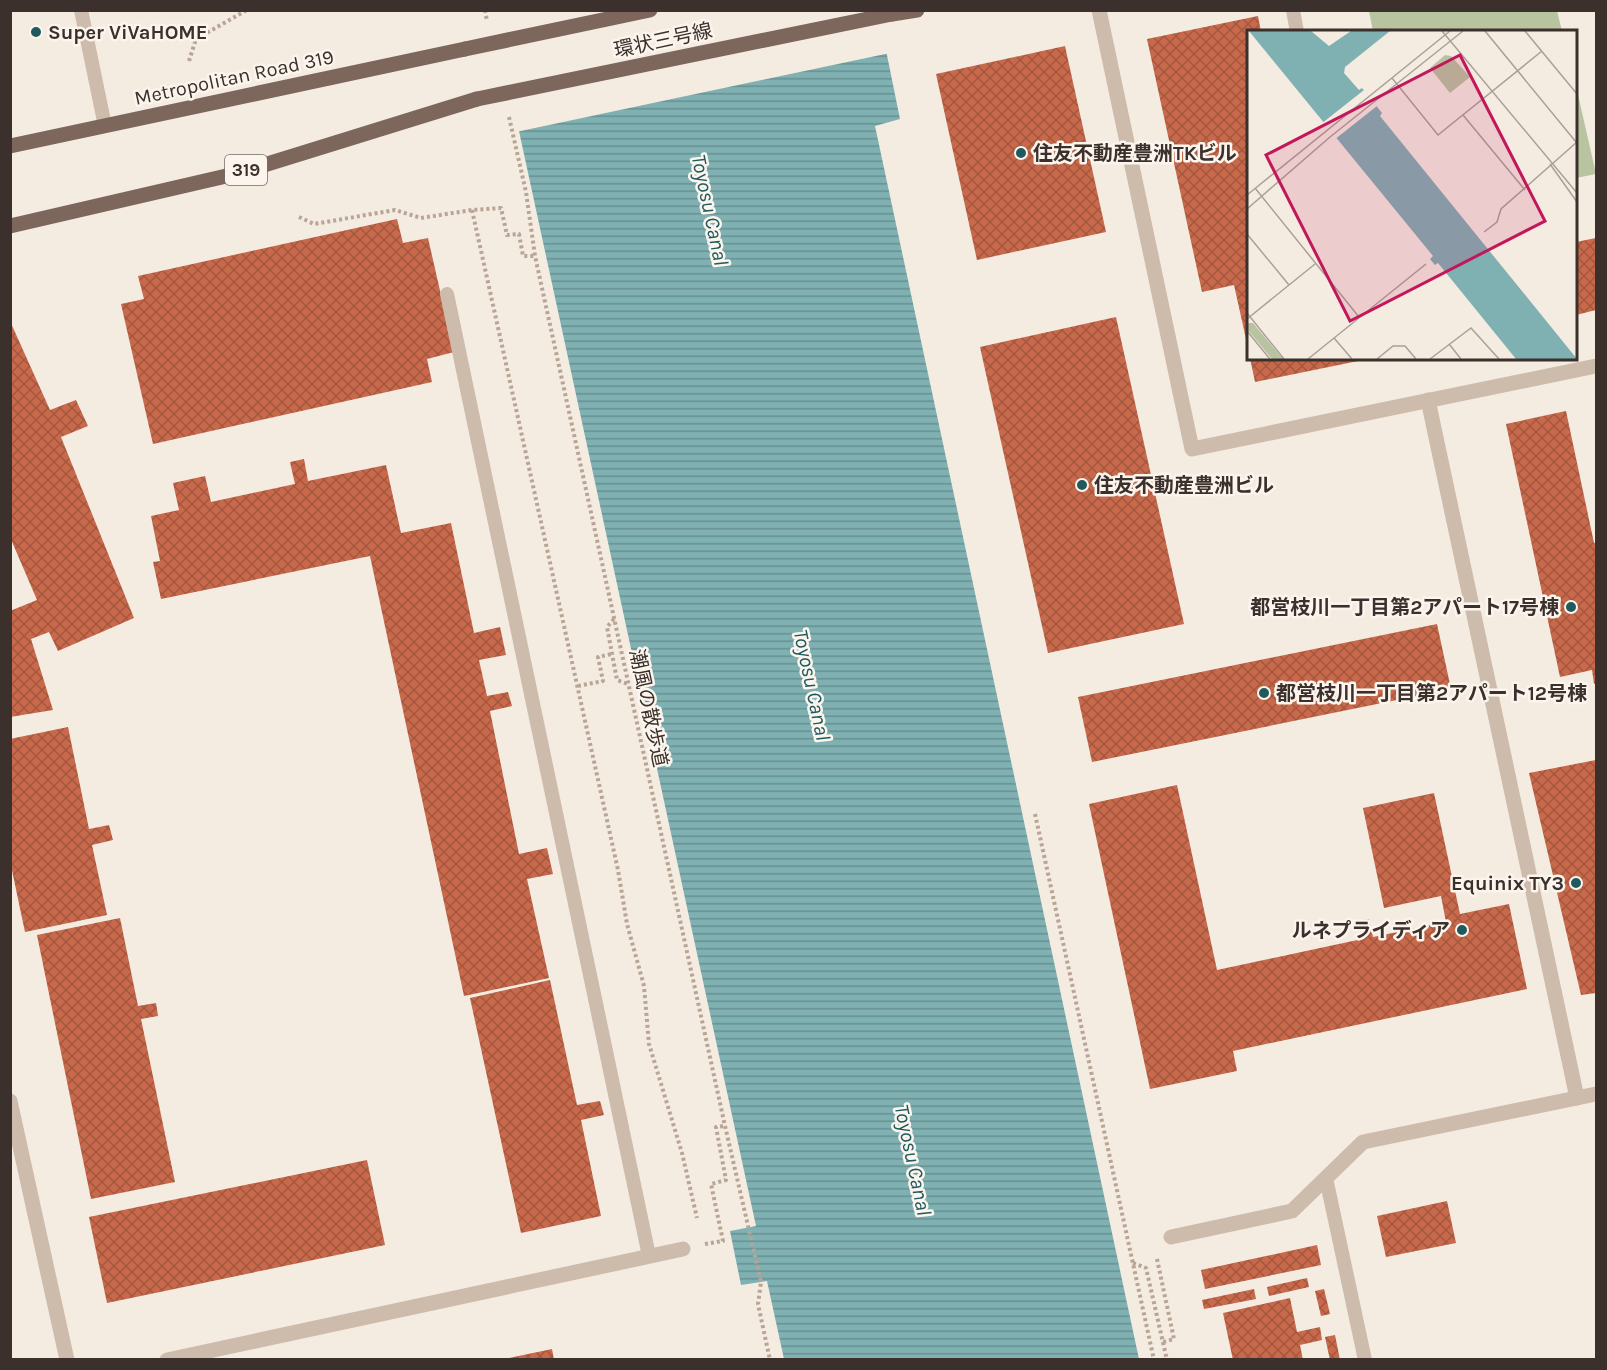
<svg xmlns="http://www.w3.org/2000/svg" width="1607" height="1370" viewBox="0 0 1607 1370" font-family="Karla,'Noto Sans JP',sans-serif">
  <defs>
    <pattern id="water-rules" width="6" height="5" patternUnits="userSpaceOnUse" patternTransform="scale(1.5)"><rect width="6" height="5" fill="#7fb0b2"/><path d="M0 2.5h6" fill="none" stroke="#699091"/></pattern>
    <pattern id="building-cross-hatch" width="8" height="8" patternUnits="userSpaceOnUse" patternTransform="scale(1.5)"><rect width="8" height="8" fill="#c8694b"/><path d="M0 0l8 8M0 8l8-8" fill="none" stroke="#a4573f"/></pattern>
  </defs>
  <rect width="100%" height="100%" fill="#f4ebe1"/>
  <g fill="#b8c4a0">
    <path d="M 1369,11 L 1557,11 L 1562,31 L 1373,31 Z"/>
    <path d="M 1576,86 L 1596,174 L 1576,178 Z"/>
  </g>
  <path fill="url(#water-rules)" d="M 493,11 L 878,11 L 900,119 L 875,126 L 1139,1359 L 784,1359 L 767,1281 L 741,1285 L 730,1231 L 756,1226 Z"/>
  <path fill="#f4ebe1" d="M 490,10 L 881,10 L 890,53 L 516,132 Z"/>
  <g fill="url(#building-cross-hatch)">
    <path d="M 1258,16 L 1261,32 L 1248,32 L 1248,348 L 1234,285 L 1202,292 L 1147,39 Z"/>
    <path d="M 1065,46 L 1106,232 L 977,260 L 936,74 Z"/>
    <path d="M 397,219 L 403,243 L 428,238 L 454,352 L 427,359 L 432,382 L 153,444 L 121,304 L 144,299 L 138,276 Z"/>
    <path d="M 1596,238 L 1596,310 L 1576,315 L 1576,242 Z"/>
    <path d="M 1116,317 L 1184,624 L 1048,653 L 980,347 Z"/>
    <path d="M 10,321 L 50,410 L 76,400 L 88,426 L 61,437 L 134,618 L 58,651 L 49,632 L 31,639 L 53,710 L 10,717 L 10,611 L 37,600 L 10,537 Z"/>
    <path d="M 1250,358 L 1363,358 L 1363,360 L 1255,382 Z"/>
    <path d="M 1566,411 L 1594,543 L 1596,543 L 1596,683 L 1594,684 L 1592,670 L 1560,677 L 1506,424 Z"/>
    <path d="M 304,459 L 308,481 L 386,465 L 401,533 L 451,523 L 474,633 L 500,627 L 506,655 L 479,660 L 487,696 L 508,692 L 512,706 L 490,711 L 519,854 L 547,848 L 553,874 L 527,879 L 549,978 L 464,996 L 370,556 L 161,599 L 153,562 L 160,561 L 151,516 L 179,510 L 173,483 L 205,476 L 211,502 L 295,484 L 290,462 Z"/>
    <path d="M 1437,624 L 1451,689 L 1092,762 L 1078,697 Z"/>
    <path d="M 68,727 L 89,829 L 109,825 L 113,840 L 92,845 L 107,915 L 25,932 L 10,861 L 10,739 Z"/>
    <path d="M 1596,760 L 1596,993 L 1581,995 L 1529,773 Z"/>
    <path d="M 1177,785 L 1217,970 L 1362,939 L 1358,921 L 1369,919 L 1373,937 L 1446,922 L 1441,896 L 1384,908 L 1363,808 L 1434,793 L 1460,914 L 1509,904 L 1527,989 L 1233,1051 L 1237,1071 L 1150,1089 L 1089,804 Z"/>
    <path d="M 120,918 L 138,1006 L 156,1003 L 158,1016 L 141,1019 L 175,1182 L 91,1199 L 37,935 Z"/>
    <path d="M 550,980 L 577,1105 L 600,1101 L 604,1115 L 581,1120 L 601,1216 L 521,1233 L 470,998 Z"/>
    <path d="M 367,1160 L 385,1245 L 107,1303 L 89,1217 Z"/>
    <path d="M 1447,1201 L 1456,1243 L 1386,1257 L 1377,1216 Z"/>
    <path d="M 1317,1245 L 1321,1265 L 1205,1289 L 1201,1270 Z"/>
    <path d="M 1307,1278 L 1309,1287 L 1269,1296 L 1267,1287 Z"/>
    <path d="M 1254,1289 L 1256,1299 L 1204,1309 L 1202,1300 Z"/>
    <path d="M 1324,1289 L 1330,1314 L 1321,1316 L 1315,1291 Z"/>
    <path d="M 1290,1298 L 1297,1332 L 1320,1327 L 1322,1340 L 1300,1345 L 1303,1360 L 1233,1360 L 1223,1313 Z"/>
    <path d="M 1335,1335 L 1340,1360 L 1330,1360 L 1325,1337 Z"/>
    <path d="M 552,1349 L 554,1360 L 509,1360 L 509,1358 Z"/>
  </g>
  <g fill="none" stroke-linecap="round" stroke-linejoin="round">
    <g stroke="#b9a596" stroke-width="4" stroke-dasharray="3 3" stroke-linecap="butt">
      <path d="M 485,10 L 487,21"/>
      <path d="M 189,61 L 196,39 L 247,10"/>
      <path d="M 509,117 L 526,192 L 535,256 L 725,1126 L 761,1282 L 758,1304 L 770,1360"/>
      <path d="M 472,210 L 618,870 L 627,924 L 644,986 L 649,1044 L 682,1153 L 697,1218"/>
      <path d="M 299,217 L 314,224 L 395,210 L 421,218 L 472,210 L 501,208 L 507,235 L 519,234 L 523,256 L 535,256"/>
      <path d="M 614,619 L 607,627 L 617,680 L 628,684"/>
      <path d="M 578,686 L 603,681 L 598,657 L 612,654"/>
      <path d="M 1035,814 L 1154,1360"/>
      <path d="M 705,1244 L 723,1241 L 711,1184 L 726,1180 L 716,1127 L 725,1126"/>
      <path d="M 1157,1259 L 1174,1339 L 1163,1342"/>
      <path d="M 1133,1263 L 1146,1268 L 1167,1360"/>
    </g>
    <g stroke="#cdbbac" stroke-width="14">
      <path d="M 81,10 L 105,126"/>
      <path d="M 1293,10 L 1297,32"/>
      <path d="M 447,294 L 649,1256"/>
      <path d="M 1326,1178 L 1365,1360"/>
    </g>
    <g stroke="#cdbbac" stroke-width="15">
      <path d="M 1099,10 L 1192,449 L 1596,366"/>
      <path d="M 1428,400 L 1577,1098"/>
      <path d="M 1171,1237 L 1292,1211 L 1363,1142 L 1596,1094"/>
    </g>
    <g stroke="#cdbbac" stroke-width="15">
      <path d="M 10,1101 L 67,1360"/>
      <path d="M 167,1360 L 683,1249"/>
    </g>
    <g stroke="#7d675c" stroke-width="15">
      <path d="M 892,14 L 917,10"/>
      <path d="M 10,146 L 465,49"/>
      <path d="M 10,226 L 235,174 L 477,99"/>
    </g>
    <g stroke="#7d675c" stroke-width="15">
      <path d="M 465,49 L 650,10"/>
      <path d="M 477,99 L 892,14"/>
    </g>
  </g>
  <g fill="#1f5a5e" stroke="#fbf5ee" stroke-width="2">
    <circle cx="36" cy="32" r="6"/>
    <circle cx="1021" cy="153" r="6"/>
    <circle cx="1082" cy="485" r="6"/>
    <circle cx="1571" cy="607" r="6"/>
    <circle cx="1264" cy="693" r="6"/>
    <circle cx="1576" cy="883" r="6"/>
    <circle cx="1462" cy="930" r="6"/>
  </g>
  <g text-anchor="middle" stroke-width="5" stroke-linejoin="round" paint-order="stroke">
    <rect fill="#fbf5ee" stroke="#756b66" stroke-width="1.5" x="225" y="155" width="42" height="30" rx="4.5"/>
    <g font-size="18" font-weight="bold" fill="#3b302b">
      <text x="246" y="176">319</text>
    </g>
    <g font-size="20" font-weight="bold" fill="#3b302b" stroke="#fbf5ee" text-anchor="start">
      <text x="48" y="39">Super ViVaHOME</text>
      <text x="1033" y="160">住友不動産豊洲TKビル</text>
      <text x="1094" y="492">住友不動産豊洲ビル</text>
      <text x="1559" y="614" text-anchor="end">都営枝川一丁目第2アパート17号棟</text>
      <text x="1276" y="700">都営枝川一丁目第2アパート12号棟</text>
      <text x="1564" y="890" text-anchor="end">Equinix TY3</text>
      <text x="1450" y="937" text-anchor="end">ルネプライディア</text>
    </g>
    <g font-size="20" fill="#3b302b" stroke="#fbf5ee">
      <text transform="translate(663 40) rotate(-12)" y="7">環状三号線</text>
      <text transform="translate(234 77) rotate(-12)" y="7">Metropolitan Road 319</text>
      <text transform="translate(649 708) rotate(78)" y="7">潮風の散歩道</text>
    </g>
    <g font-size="21" font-style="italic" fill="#1f5a5e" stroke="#fbf5ee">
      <text transform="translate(710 210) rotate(78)" y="7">Toyosu Canal</text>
      <text transform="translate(812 685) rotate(78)" y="7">Toyosu Canal</text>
      <text transform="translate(913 1160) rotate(78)" y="7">Toyosu Canal</text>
    </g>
  </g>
  <g transform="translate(1247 30)">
    <rect width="330" height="330" fill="#f4ebe1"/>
    <path d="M 198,25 L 204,26 L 223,47 L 203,63 L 183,38 ZM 1,293 L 6,293 L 36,329 L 25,329 L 0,299 Z" fill="#b8c4a0"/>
    <path d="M 2,1 L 64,1 L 82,16 L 104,1 L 143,1 L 98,37 L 97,43 L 112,60 L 115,58 L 135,83 L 133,86 L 330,329 L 269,329 L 191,233 L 188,235 L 183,229 L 186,226 Z" fill="#7fb0b2"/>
    <path d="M 117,60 L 130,76 L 87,110 L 74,94 Z" fill="#f4ebe1"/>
    <path fill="none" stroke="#aaa098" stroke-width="1.5" d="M 195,1 L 330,163M 238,1 L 329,112M 278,1 L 330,64M 145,48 L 191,105 L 295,21M 216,85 L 278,160M 303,134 L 330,172M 8,158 L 112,287M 0,165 L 203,1M 0,179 L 83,107 L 216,1M 237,202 L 250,192 L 254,179 L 330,112M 0,204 L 42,255M 0,283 L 37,329M 0,289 L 68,234M 0,301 L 23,329M 87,308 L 105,329M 202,314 L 214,329M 61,329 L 179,234M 130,329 L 146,316 L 158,316 L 169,329M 183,329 L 224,298 L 252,329"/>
    <path fill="#c2185b" fill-opacity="0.15" stroke="#c2185b" stroke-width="3" d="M 213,25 L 298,191 L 103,291 L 19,125 Z"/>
    <rect width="330" height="330" fill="none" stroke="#3b302b" stroke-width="3"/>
  </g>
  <rect width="1607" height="1370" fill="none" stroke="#3b302b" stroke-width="24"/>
</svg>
